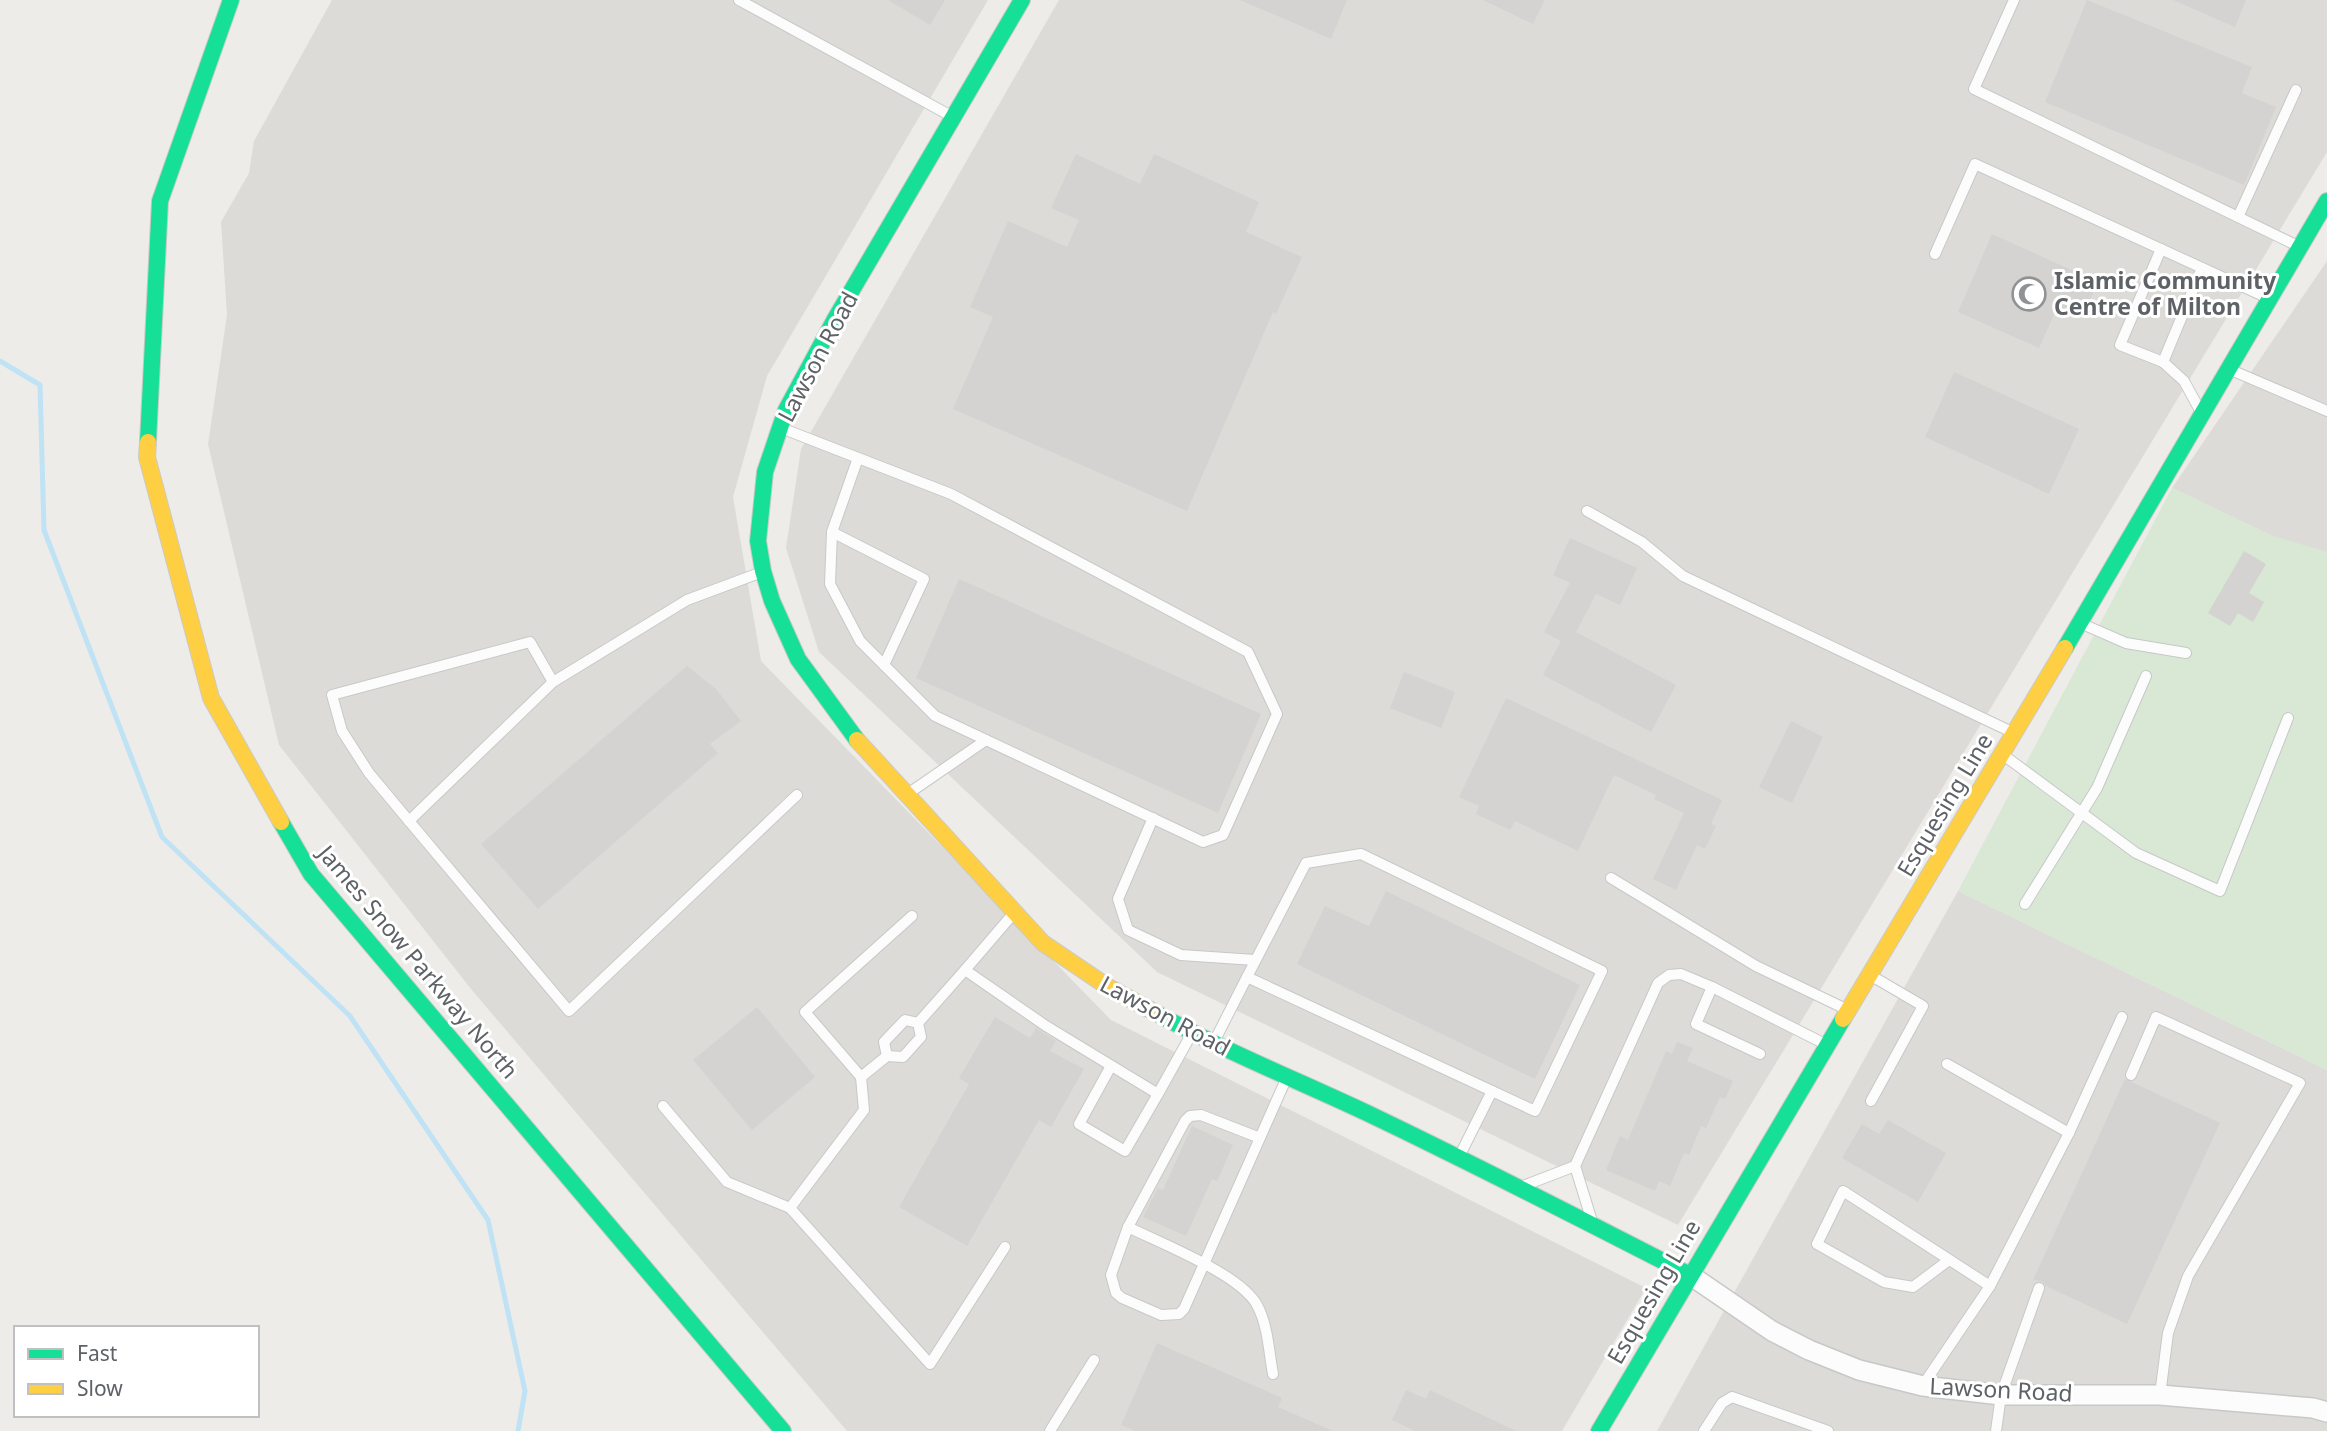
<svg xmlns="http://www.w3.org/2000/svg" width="2327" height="1431" viewBox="0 0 2327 1431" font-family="'Noto Sans',sans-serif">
  <rect width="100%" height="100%" fill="#edece8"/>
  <g fill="#dddbd8">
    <path d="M 332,0 L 988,0 L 767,376 L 733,497 L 761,661 L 1111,1020 L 1646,1288 L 1562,1431 L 847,1431 L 471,989 L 279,745 L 208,444 L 227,315 L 221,222 L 249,173 L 254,141 Z"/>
    <path d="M 1059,0 L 2327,0 L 2327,152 L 1678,1225 L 1157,972 L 819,652 L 786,548 L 801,449 Z"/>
    <path d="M 2327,261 L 2327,559 L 2270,535 L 2172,488 Z"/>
    <path d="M 1958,891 L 2327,1070 L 2327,1431 L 1657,1431 Z"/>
  </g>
  <path fill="#d8e8d4" d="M 2172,488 L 2270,535 L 2327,552 L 2327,1070 L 1958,891 Z"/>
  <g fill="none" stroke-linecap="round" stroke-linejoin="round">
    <path stroke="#bfe2f5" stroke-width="5" d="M 0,361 L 40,385 L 44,530 L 162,837 L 350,1016 L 488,1220 L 525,1391 L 518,1431"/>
  </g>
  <g fill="#d4d3d1">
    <path d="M 888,0 L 945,0 L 930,25 Z"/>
    <path d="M 1240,0 L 1347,0 L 1331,39 Z"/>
    <path d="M 1483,0 L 1545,0 L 1533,24 Z"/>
    <path d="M 2087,0 L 2252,67 L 2242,93 L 2276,107 L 2244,185 L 2045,102 Z"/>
    <path d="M 2173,0 L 2246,0 L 2235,27 Z"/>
    <path d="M 1076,154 L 1140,184 L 1154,154 L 1259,202 L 1246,232 L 1302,257 L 1276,314 L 1273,312 L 1187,511 L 953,409 L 993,317 L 970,307 L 1008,221 L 1067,247 L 1079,220 L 1051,208 Z"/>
    <path d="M 1992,234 L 2098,282 L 2082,317 L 2058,306 L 2039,348 L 1958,312 Z"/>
    <path d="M 1954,372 L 2079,429 L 2049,494 L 1925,437 Z"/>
    <path d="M 1570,538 L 1637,568 L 1620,605 L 1596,594 L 1576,632 L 1676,685 L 1651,732 L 1543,675 L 1561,641 L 1544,632 L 1570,583 L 1553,575 Z"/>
    <path d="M 2244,551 L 2266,564 L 2249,593 L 2264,602 L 2253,622 L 2238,613 L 2230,626 L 2208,613 Z"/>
    <path d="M 959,579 L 1261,714 L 1218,813 L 916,678 Z"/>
    <path d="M 687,666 L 716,689 L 741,721 L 710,744 L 718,753 L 538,909 L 481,844 Z"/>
    <path d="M 1404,672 L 1455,692 L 1441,728 L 1390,708 Z"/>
    <path d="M 1506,698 L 1722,800 L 1711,824 L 1716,826 L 1705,849 L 1697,845 L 1676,890 L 1653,879 L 1684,813 L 1654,799 L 1656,795 L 1614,775 L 1578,851 L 1515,821 L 1510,830 L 1476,814 L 1479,806 L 1459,797 Z"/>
    <path d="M 1791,721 L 1823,737 L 1792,803 L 1759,787 Z"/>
    <path d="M 1386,891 L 1580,985 L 1535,1079 L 1297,964 L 1325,906 L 1369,926 Z"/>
    <path d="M 757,1007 L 815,1077 L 752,1130 L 693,1060 Z"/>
    <path d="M 995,1017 L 1030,1038 L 1036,1028 L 1056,1041 L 1050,1051 L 1084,1069 L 1051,1127 L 1039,1120 L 967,1246 L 899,1207 L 969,1084 L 959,1078 Z"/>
    <path d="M 1677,1042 L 1693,1048 L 1687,1061 L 1733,1081 L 1725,1099 L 1720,1097 L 1706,1128 L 1701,1126 L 1689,1155 L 1684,1153 L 1670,1186 L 1659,1181 L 1655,1191 L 1606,1170 L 1620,1136 L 1628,1140 L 1666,1051 L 1672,1054 Z"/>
    <path d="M 2125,1079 L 2220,1123 L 2127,1324 L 2046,1286 L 2042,1281 L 2033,1280 Z"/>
    <path d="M 1888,1120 L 1946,1153 L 1918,1202 L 1842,1158 L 1862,1124 L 1879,1134 Z"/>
    <path d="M 1192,1126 L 1233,1145 L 1217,1181 L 1212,1179 L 1186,1236 L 1143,1217 L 1158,1188 L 1163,1190 Z"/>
    <path d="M 1157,1343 L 1282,1398 L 1278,1407 L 1333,1431 L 1135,1431 L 1121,1425 Z"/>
    <path d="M 1406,1390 L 1426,1399 L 1430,1390 L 1516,1431 L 1415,1431 L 1392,1420 Z"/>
  </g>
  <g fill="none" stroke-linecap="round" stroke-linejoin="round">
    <defs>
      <g id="lane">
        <path d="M 739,0 L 953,117"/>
        <path d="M 2014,0 L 1974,89 L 2300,247"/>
        <path d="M 2238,217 L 2296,90"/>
        <path d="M 2161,249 L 2120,345 L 2163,362 L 2202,268"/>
        <path d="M 1935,254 L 1975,164 L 2270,299"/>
        <path d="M 2163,362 L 2184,381 L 2202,414"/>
        <path d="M 2231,370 L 2327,411"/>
        <path d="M 781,428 L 951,494 L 1248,652 L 1277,714 L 1223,835 L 1203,842 L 935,716 L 860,641 L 830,584 L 832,532 L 858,458"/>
        <path d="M 1587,511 L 1642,542 L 1683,576 L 2014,733"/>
        <path d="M 832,532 L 924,579 L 884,665"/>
        <path d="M 762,572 L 687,600 L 553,682 L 409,821 L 569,1011 L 797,795"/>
        <path d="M 2080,623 L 2126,643 L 2186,653"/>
        <path d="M 2002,754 L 2136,853 L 2220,891 L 2288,718"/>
        <path d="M 909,793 L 986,740"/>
        <path d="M 1153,818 L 1118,899 L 1128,930 L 1181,955 L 1255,960"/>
        <path d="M 409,821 L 369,773 L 342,731 L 332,695 L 530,642 L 553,682"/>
        <path d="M 1611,878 L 1756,966 L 1848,1010"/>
        <path d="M 2025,904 L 2097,788 L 2146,676"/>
        <path d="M 1013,914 L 965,970 L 1046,1026 L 1158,1094 L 1192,1033"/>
        <path d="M 1870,975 L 1923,1006 L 1871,1101"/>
        <path d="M 1247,977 L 1306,863 L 1361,854 L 1602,971 L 1535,1111 L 1492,1091"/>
        <path d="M 1712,987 L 1696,1024 L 1760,1054"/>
        <path d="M 918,1023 L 905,1020 L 884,1042 L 887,1056 L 903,1057 L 921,1037 L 918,1023 L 965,970"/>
        <path d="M 1215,1040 L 1247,977 L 1492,1091 L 1459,1157"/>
        <path d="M 887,1056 L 861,1077 L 805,1012 L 912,916"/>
        <path d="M 1947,1064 L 2069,1133"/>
        <path d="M 1111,1066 L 1079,1124 L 1125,1151 L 1158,1094"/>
        <path d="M 2131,1075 L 2156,1017 L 2300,1083 L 2188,1276 L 2168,1333 L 2160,1395"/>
        <path d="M 861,1077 L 864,1110 L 790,1208 L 930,1364 L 1005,1247"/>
        <path d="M 663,1106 L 727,1182 L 790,1208"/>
        <path d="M 1260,1138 L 1201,1115 L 1190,1116 L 1185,1121 L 1128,1227 L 1111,1275 L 1116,1293 L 1122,1298 L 1161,1315 L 1179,1314 L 1184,1309 L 1287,1077"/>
        <path d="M 1575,1166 L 1658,983 L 1669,975 L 1681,974 L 1712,987 L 1827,1045"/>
        <path d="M 1523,1186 L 1575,1166 L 1591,1218"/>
        <path d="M 1128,1227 C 1162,1244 1240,1274 1257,1305 C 1268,1325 1269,1353 1273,1374"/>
        <path d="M 1949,1260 L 1913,1287 L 1884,1282 L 1817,1244 L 1843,1191 L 1990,1286"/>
        <path d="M 1923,1385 L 1990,1286 L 2069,1133 L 2122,1017"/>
        <path d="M 1050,1431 L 1094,1360"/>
        <path d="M 1704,1431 L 1722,1403 L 1732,1397 L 1828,1431"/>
        <path d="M 1996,1431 L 2001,1395 L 2039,1288"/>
      </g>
      <path id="street" d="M 1690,1275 L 1772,1331 L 1809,1350 L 1859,1370 L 1923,1386 L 2001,1395 L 2160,1395 L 2313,1408 L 2327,1412"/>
      <g id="fast">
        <path d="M 148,442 L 160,201 L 231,0"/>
        <path d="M 2065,648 L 2327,201"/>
        <path d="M 857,740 L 798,659 L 772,601 L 763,571 L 758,541 L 765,472 L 786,410 L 835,319 L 1022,0"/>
        <path d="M 281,822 L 311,874 L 783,1431"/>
        <path d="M 1156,1013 C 1224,1051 1297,1080 1367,1113 C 1476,1165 1583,1220 1690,1275"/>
        <path d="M 1599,1431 L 1843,1019"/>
      </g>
      <g id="slow">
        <path d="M 148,442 L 147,457 L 211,698 L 281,822"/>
        <path d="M 857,740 L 1043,943 L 1108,987 L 1156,1013"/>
        <path d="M 1843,1019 L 2065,648"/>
      </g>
    </defs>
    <use href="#lane" stroke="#c7c8c8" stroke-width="12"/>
    <use href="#street" stroke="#c7c8c8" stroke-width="22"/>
    <use href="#fast" stroke="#cacac9" stroke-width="18"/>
    <use href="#slow" stroke="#cacac9" stroke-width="18"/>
    <use href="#lane" stroke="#fcfcfc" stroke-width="10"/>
    <use href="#street" stroke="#fcfcfc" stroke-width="19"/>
    <use href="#fast" stroke="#16e098" stroke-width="16"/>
    <use href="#slow" stroke="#ffcf43" stroke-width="16"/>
  </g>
  <defs>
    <symbol id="mosque-ring" viewBox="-11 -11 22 22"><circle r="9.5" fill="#fff" stroke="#909294" stroke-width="1.5"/><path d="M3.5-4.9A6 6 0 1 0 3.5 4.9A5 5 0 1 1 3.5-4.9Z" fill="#909294"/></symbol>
  </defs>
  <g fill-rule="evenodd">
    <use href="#mosque-ring" x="2010" y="275" width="38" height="38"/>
  </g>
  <g text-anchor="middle" stroke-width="6" stroke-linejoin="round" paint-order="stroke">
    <g font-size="23" font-weight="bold" fill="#5e6266" stroke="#fff" text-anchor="start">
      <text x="2054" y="289">Islamic Community<tspan x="2054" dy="26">Centre of Milton</tspan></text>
    </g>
    <g font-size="23" fill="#5e6266" stroke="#fff">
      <text transform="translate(818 357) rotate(-62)" y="8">Lawson Road</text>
      <text transform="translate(1945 805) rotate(-59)" y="8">Esquesing Line</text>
      <text transform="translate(418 962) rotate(50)" y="8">James Snow Parkway North</text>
      <text transform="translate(1165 1016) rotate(28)" y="8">Lawson Road</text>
      <text transform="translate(1654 1292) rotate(-60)" y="8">Esquesing Line</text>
      <text transform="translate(2001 1390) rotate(3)" y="8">Lawson Road</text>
    </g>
  </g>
  <rect x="14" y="1326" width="245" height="91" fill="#ffffff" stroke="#bfc0c2" stroke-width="2"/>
  <rect x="28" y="1349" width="35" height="10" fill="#16e098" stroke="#bfc0c2" stroke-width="2"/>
  <text x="77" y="1361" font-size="21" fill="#5e6266">Fast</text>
  <rect x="28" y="1384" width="35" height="10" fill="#ffcf43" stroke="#bfc0c2" stroke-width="2"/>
  <text x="77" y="1396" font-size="21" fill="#5e6266">Slow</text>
</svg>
